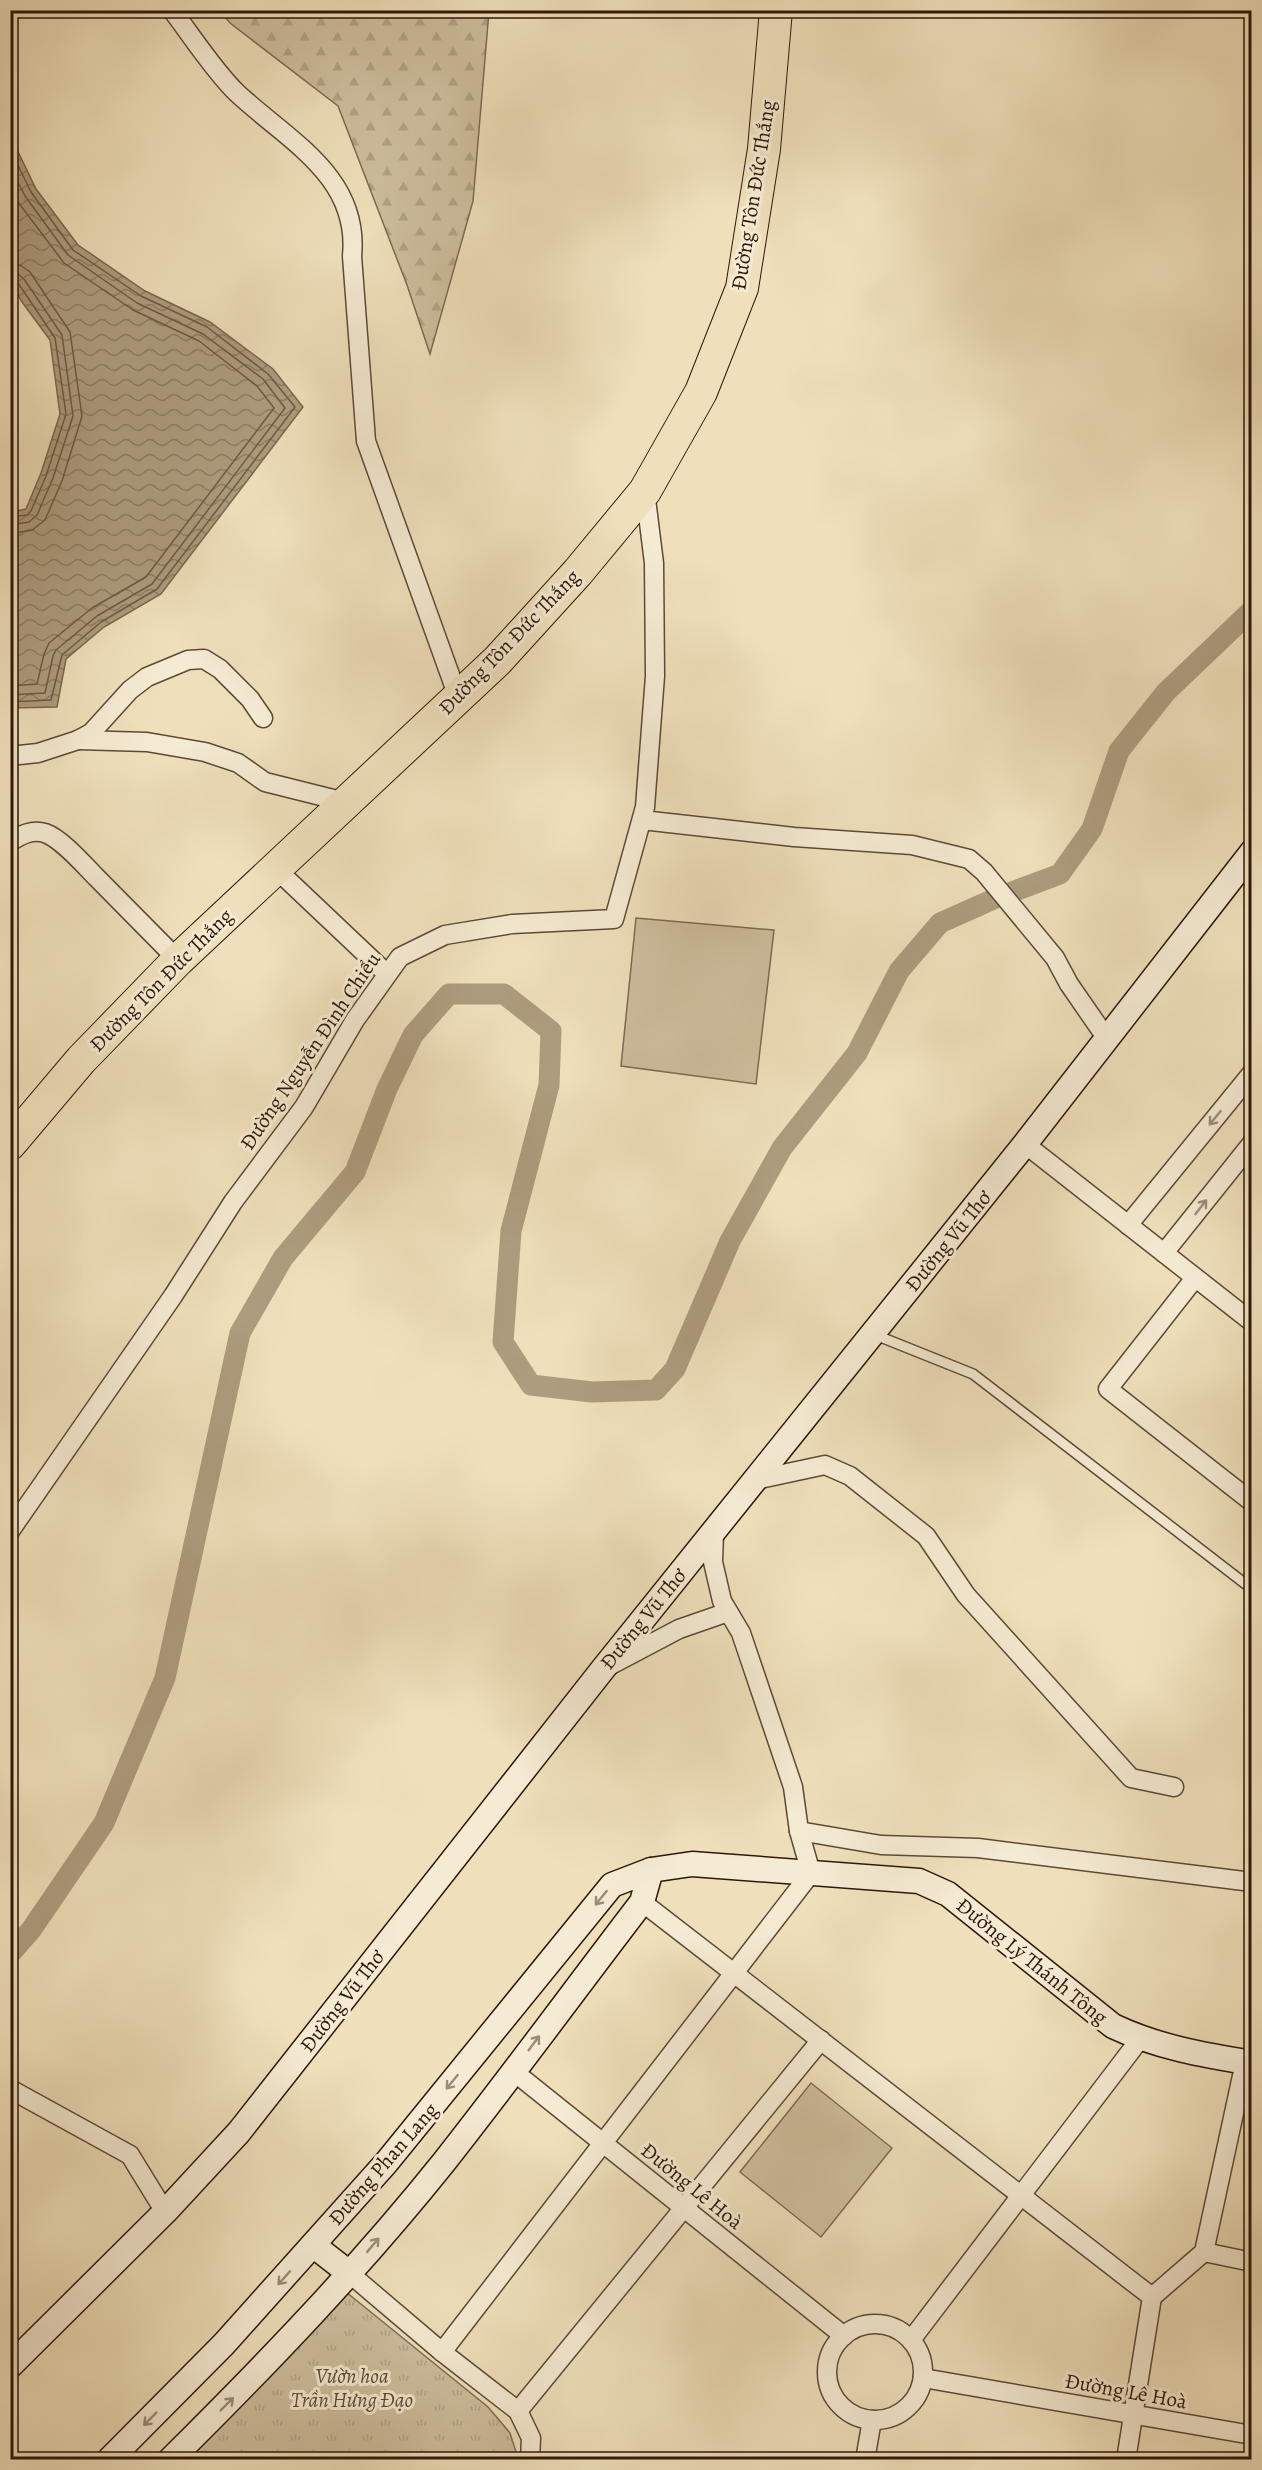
<svg xmlns="http://www.w3.org/2000/svg" width="1262" height="2470" viewBox="0 0 1262 2470" font-family="Alegreya,serif">
  <defs>
    <pattern id="forest-firs" width="22" height="20" patternUnits="userSpaceOnUse" patternTransform="scale(1.5)"><rect width="22" height="20" fill="#cebe9d"/><path d="M5 1l3.5 6h-7zM16 11l3.5 6h-7z" fill="#b1a386"/></pattern>
    <pattern id="park-tufts" width="24" height="20" patternUnits="userSpaceOnUse" patternTransform="scale(1.5)"><rect width="24" height="20" fill="#cebe9d"/><path d="M3 7l-1-3M5 7V3M7 7l1-3M15 17l-1-3M17 17v-4M19 17l1-3" fill="none" stroke="#b1a386"/></pattern>
    <pattern id="water-waves" width="16" height="10" patternUnits="userSpaceOnUse" patternTransform="scale(1.5)"><rect width="16" height="10" fill="#ad9c7e"/><path d="M0 5q4-4 8 0t8 0" fill="none" stroke="#8d7e65"/></pattern>
  </defs>
  <rect width="100%" height="100%" fill="#efe0bb"/>
  <filter id="stains"><feTurbulence type="fractalNoise" baseFrequency=".00333" numOctaves="4"/><feColorMatrix values="0 0 0 0 .2 0 0 0 0 .09 0 0 0 0 .02 0 0 0 .5 -.17"/></filter>
  <radialGradient id="worn" r=".72"><stop offset=".6" stop-color="#630" stop-opacity="0"/><stop offset="1" stop-color="#630" stop-opacity=".3"/></radialGradient>
  <g fill="#cebe9d" stroke="#7e6a53" stroke-width="1.5">
    <path d="M 636,918 L 774,930 L 756,1084 L 621,1066 Z"/>
    <path d="M 811,2083 L 892,2148 L 821,2237 L 740,2172 Z"/>
  </g>
  <path fill="url(#forest-firs)" stroke="#7e6a53" stroke-width="1.5" d="M 220,11 L 489,11 L 473,201 L 430,354 L 407,285 L 338,106 L 230,23 Z"/>
  <path fill="url(#park-tufts)" stroke="#7e6a53" stroke-width="1.5" d="M 346,2292 L 488,2407 L 510,2433 L 516,2452 L 515,2460 L 187,2460 Z"/>
  <path fill="url(#water-waves)" stroke="#7a674f" stroke-width="1.5" d="M 10,135 L 36,189 L 78,245 L 145,291 L 210,322 L 273,369 L 303,407 L 161,594 L 104,627 L 66,659 L 57,707 L 11,708 L 11,512 L 26,509 L 41,473 L 60,414 L 50,340 L 22,302 L 11,282 Z"/>
  <g fill="none" stroke-linecap="round" stroke-linejoin="round">
    <g stroke="#6e5a44" stroke-width="1.5">
      <path d="M 10,149 L 31,192 L 73,250 L 141,296 L 207,327 L 268,374 L 295,407 L 157,589 L 101,622 L 62,655 L 51,700 L 10,702"/>
      <path d="M 10,167 L 25,196 L 68,255 L 137,303 L 203,334 L 263,379 L 285,408 L 152,584 L 97,616 L 56,650 L 53,656 L 45,693 L 10,695"/>
      <path d="M 10,188 L 18,202 L 64,263 L 133,310 L 199,341 L 257,386 L 274,408 L 146,577 L 92,608 L 49,643 L 44,654 L 37,684 L 10,686"/>
      <path d="M 10,264 L 20,265 L 30,272 L 70,332 L 82,416 L 62,481 L 45,520 L 32,530 L 10,534"/>
      <path d="M 10,273 L 18,274 L 24,279 L 62,335 L 73,416 L 53,478 L 37,515 L 29,522 L 10,525"/>
      <path d="M 10,281 L 18,283 L 55,338 L 66,414 L 46,476 L 31,511 L 27,515 L 10,517"/>
    </g>
    <path stroke="#ad9c7e" stroke-width="21" d="M 10,1954 L 31,1930 L 104,1823 L 165,1678 L 240,1333 L 283,1258 L 355,1172 L 387,1089 L 413,1035 L 449,994 L 504,994 L 551,1031 L 549,1085 L 511,1231 L 503,1342 L 531,1385 L 592,1392 L 656,1390 L 675,1369 L 730,1241 L 782,1148 L 857,1053 L 899,971 L 940,923 L 996,898 L 1060,874 L 1092,829 L 1119,751 L 1166,692 L 1252,610"/>
    <defs>
      <path id="lane" d="M 873,1334 L 973,1374 L 1252,1589"/>
      <g id="street">
        <path d="M 172,10 C 191,35 215,72 237,93 C 287,140 360,176 352,256 L 366,441 L 458,697"/>
        <path d="M 78,740 L 147,742 L 205,752 L 238,763 L 265,782 L 345,802"/>
        <path d="M 10,756 L 38,753 L 78,740 L 91,733 L 130,690 L 147,677 L 188,660 L 204,659 L 220,669 L 250,699 L 263,718"/>
        <path d="M 642,820 L 794,837 L 912,845 L 969,859 L 984,872 L 1055,958 L 1069,984 L 1107,1039"/>
        <path d="M 10,842 C 21,835 32,829 45,833 C 62,839 84,865 97,878 C 124,905 151,933 178,960"/>
        <path d="M 275,868 L 387,974"/>
        <path d="M 1025,1144 L 1252,1322"/>
        <path d="M 1128,1225 L 1252,1073"/>
        <path d="M 1164,1253 L 1252,1143"/>
        <path d="M 1195,1278 L 1108,1389 L 1252,1502"/>
        <path d="M 755,1480 L 825,1465 L 850,1476 L 926,1536 L 966,1595 L 1131,1778 L 1174,1787"/>
        <path d="M 10,1531 L 173,1296 L 233,1202 L 304,1107 L 355,1020 L 400,957 L 445,935 L 512,924 L 614,919 L 645,807 L 655,676 L 654,563 L 645,491"/>
        <path d="M 714,1532 L 713,1562 L 722,1601 L 741,1633 L 793,1787 L 799,1831 L 881,1845 L 978,1848 L 1252,1882"/>
        <path d="M 607,1667 L 679,1629 L 728,1612"/>
        <path d="M 642,1902 L 1152,2297 L 1126,2460"/>
        <path d="M 513,2071 L 844,2336"/>
        <path d="M 10,2089 L 130,2155 L 165,2212"/>
        <path d="M 1204,2252 L 1252,2262"/>
        <path d="M 349,2273 L 442,2352 L 518,2411 L 531,2438 L 530,2460"/>
        <path d="M 1152,2297 L 1204,2252 L 1245,2062"/>
        <circle cx="875" cy="2372" r="48"/>
        <path d="M 911,2340 L 1140,2039"/>
        <path d="M 442,2352 L 811,1873 L 799,1831"/>
        <path d="M 923,2378 L 1252,2435"/>
        <path d="M 518,2411 L 821,2040"/>
        <path d="M 865,2460 L 872,2420"/>
      </g>
      <g id="secondary">
        <path d="M 313,2245 L 349,2273"/>
        <path d="M 10,2366 L 165,2212 L 239,2132 L 603,1669 L 1025,1144 L 1252,852"/>
        <path d="M 109,2460 L 224,2344 L 386,2163 L 612,1885 L 651,1870 L 692,1864 L 919,1881 L 948,1894 L 1113,2026 C 1157,2047 1203,2055 1252,2063"/>
        <path d="M 170,2460 C 266,2365 360,2267 444,2162 C 511,2077 576,1988 642,1902 L 651,1870"/>
      </g>
      <path id="highway" d="M 10,1144 L 81,1060 L 178,960 L 497,661 L 578,572 L 645,491 L 701,392 L 742,288 L 764,149 L 776,10"/>
    </defs>
    <use href="#lane" stroke="#5e4936" stroke-width="12"/>
    <use href="#street" stroke="#5e4936" stroke-width="21"/>
    <use href="#secondary" stroke="#2e1709" stroke-width="27"/>
    <use href="#highway" stroke="#2e1709" stroke-width="34"/>
    <use href="#lane" stroke="#f5ebd3" stroke-width="9"/>
    <use href="#street" stroke="#f5ebd3" stroke-width="18"/>
    <use href="#secondary" stroke="#f5ebd3" stroke-width="24"/>
    <use href="#highway" stroke="#efe0bb" stroke-width="32"/>
  </g>
  <defs><path id="oneway-shaft" d="M-6 0H5M1.5-3L5.5 0L1.5 3" fill="none" stroke-width="1.6" stroke-linecap="round" stroke-linejoin="round" transform="scale(1.5)"/></defs>
  <g stroke="#9b8c78">
    <use href="#oneway-shaft" transform="translate(1215 1118) rotate(129)"/>
    <use href="#oneway-shaft" transform="translate(1201 1207) rotate(-52)"/>
    <use href="#oneway-shaft" transform="translate(601 1898) rotate(129)"/>
    <use href="#oneway-shaft" transform="translate(534 2043) rotate(-53)"/>
    <use href="#oneway-shaft" transform="translate(452 2082) rotate(129)"/>
    <use href="#oneway-shaft" transform="translate(373 2245) rotate(-50)"/>
    <use href="#oneway-shaft" transform="translate(284 2278) rotate(132)"/>
    <use href="#oneway-shaft" transform="translate(227 2404) rotate(-45)"/>
    <use href="#oneway-shaft" transform="translate(150 2419) rotate(135)"/>
  </g>
  <g text-anchor="middle" stroke-width="6" stroke-linejoin="round" paint-order="stroke">
    <g font-size="21" fill="#2e1709" stroke="#f5ebd3">
      <text transform="translate(753 195) rotate(-81)" y="7">Đường Tôn Đức Thắng</text>
      <text transform="translate(509 642) rotate(-46)" y="7">Đường Tôn Đức Thắng</text>
      <text transform="translate(161 980) rotate(-45)" y="7">Đường Tôn Đức Thắng</text>
      <text transform="translate(310 1051) rotate(-56)" y="7">Đường Nguyễn Đình Chiểu</text>
      <text transform="translate(948 1241) rotate(-51)" y="7">Đường Vũ Thơ</text>
      <text transform="translate(643 1619) rotate(-51)" y="7">Đường Vũ Thơ</text>
      <text transform="translate(1032 1961) rotate(39)" y="7">Đường Lý Thánh Tông</text>
      <text transform="translate(342 2001) rotate(-52)" y="7">Đường Vũ Thơ</text>
      <text transform="translate(383 2164) rotate(-49)" y="7">Đường Phan Lang</text>
      <text transform="translate(692 2186) rotate(39)" y="7">Đường Lê Hoà</text>
      <text transform="translate(1126 2391) rotate(10)" y="7">Đường Lê Hoà</text>
    </g>
    <g font-size="21" font-style="italic" fill="#5e4935" stroke="#f5ebd3">
      <text x="352" y="2383">Vườn hoa<tspan x="352" dy="24">Trần Hưng Đạo</tspan></text>
    </g>
  </g>
  <rect width="1262" height="2470" fill="none" stroke="#efe0bb" stroke-width="36"/>
  <rect x="12" y="12" width="1238" height="2446" fill="none" stroke="#2e1709" stroke-width="3"/>
  <rect x="18" y="18" width="1226" height="2434" fill="none" stroke="#2e1709" stroke-width="1.5"/>
  <rect width="100%" height="100%" filter="url(#stains)"/>
  <rect width="100%" height="100%" fill="url(#worn)"/>
</svg>
